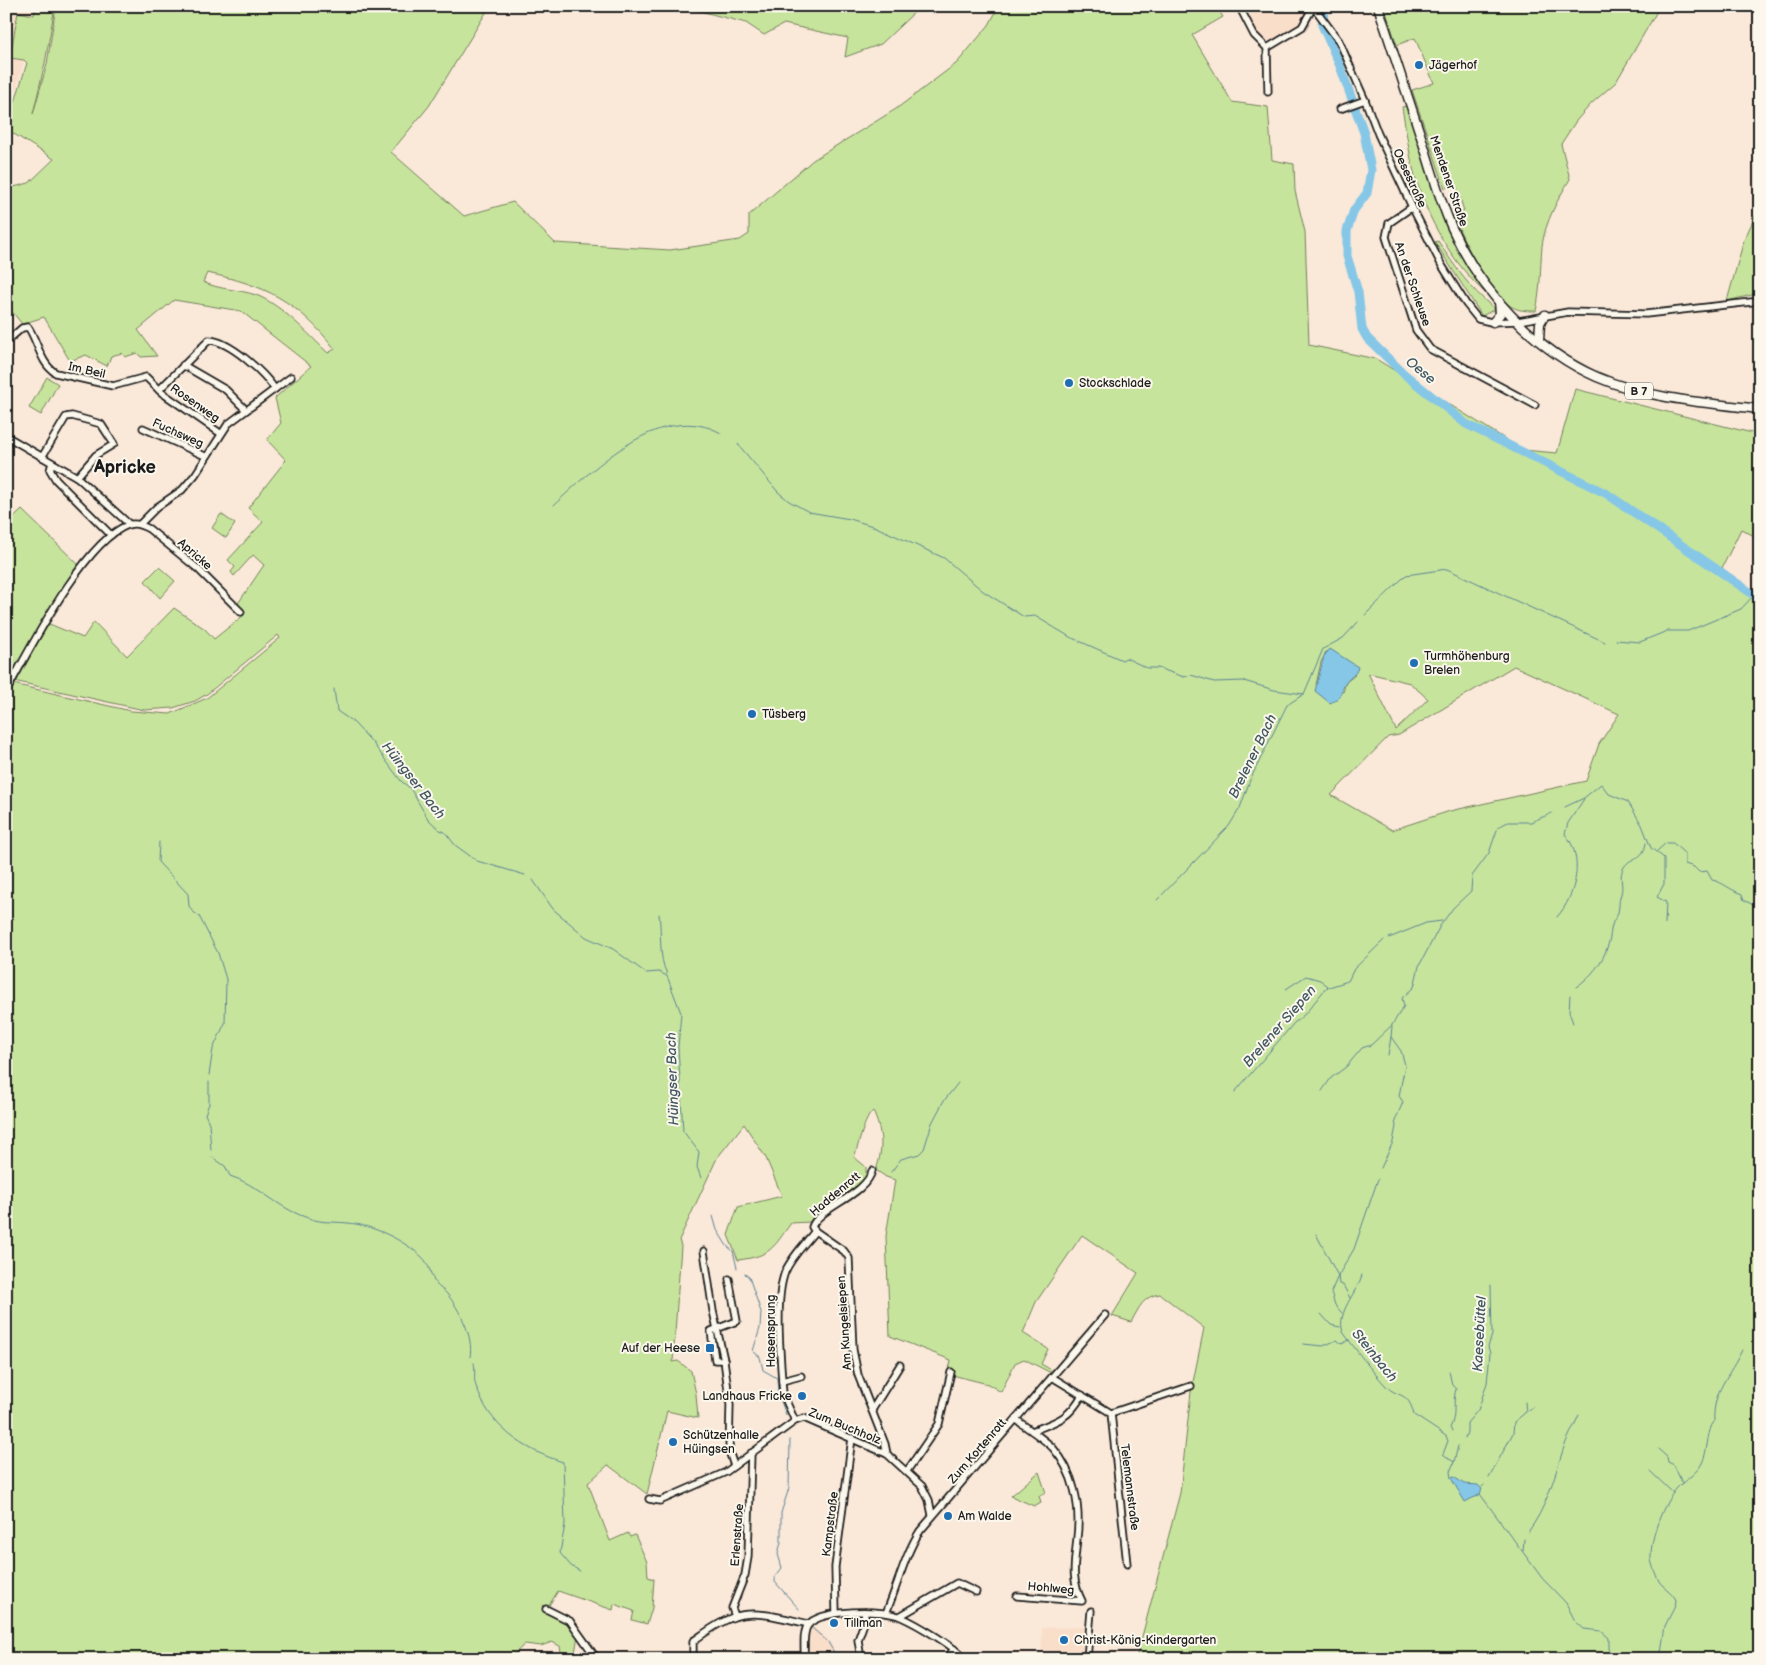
<svg xmlns="http://www.w3.org/2000/svg" width="1766" height="1665" viewBox="0 0 1766 1665" font-family="'Balsamiq Sans',sans-serif">
  <rect width="100%" height="100%" fill="#fae8d8"/>
  <filter id="ink" filterUnits="userSpaceOnUse"><feTurbulence type="fractalNoise" baseFrequency=".02" numOctaves="2"/><feDisplacementMap in="SourceGraphic" scale="10" xChannelSelector="R" yChannelSelector="G"/><feConvolveMatrix kernelMatrix="1 2 1 2 8 2 1 2 1" color-interpolation-filters="sRGB"/></filter>
  <g filter="url(#ink)">
    <g fill="#f9deca">
      <path d="M 6,6 L 34,6 L 32,15 L 18,12 L 10,58 L 24,60 L 13,101 L 6,109 Z"/>
      <path d="M 1239,6 L 1313,6 L 1302,27 L 1267,48 L 1254,35 Z"/>
      <path d="M 812,1626 L 828,1640 L 840,1659 L 806,1659 L 807,1640 Z"/>
      <path d="M 1087,1627 L 1085,1654 L 1076,1653 L 1042,1658 L 1042,1628 Z"/>
    </g>
    <g fill="#c7e49c" stroke="#72805c" fill-rule="evenodd">
      <path d="M 36,6 L 55,6 L 45,63 L 33,114 L 47,64 L 56,6 L 490,6 L 429,106 L 391,152 L 464,216 L 513,202 L 555,243 L 670,250 L 740,240 L 749,234 L 749,215 L 813,160 L 896,109 L 957,63 L 989,25 L 999,6 L 1216,6 L 1223,17 L 1192,35 L 1232,102 L 1268,107 L 1272,160 L 1294,164 L 1295,191 L 1305,232 L 1309,345 L 1376,359 L 1523,450 L 1557,453 L 1575,389 L 1760,435 L 1760,539 L 1741,529 L 1722,568 L 1760,596 L 1760,1659 L 1136,1659 L 1180,1493 L 1191,1392 L 1204,1328 L 1160,1294 C 1143,1296 1139,1308 1131,1322 L 1112,1316 L 1138,1273 L 1082,1235 L 1036,1302 L 1023,1333 L 1048,1349 L 1041,1364 L 1053,1371 L 1051,1373 L 1024,1359 L 1015,1363 L 1001,1392 L 988,1384 L 948,1374 L 951,1360 L 890,1336 L 886,1236 L 895,1180 L 886,1177 L 876,1170 C 884,1147 882,1132 873,1111 C 864,1118 859,1145 854,1157 L 866,1167 L 866,1177 L 843,1201 L 824,1210 L 810,1222 L 791,1223 C 773,1248 771,1256 738,1260 L 728,1235 L 738,1207 L 782,1196 L 766,1158 L 744,1124 L 717,1158 L 679,1240 L 681,1246 L 673,1362 L 678,1361 L 691,1371 L 696,1394 L 698,1418 L 667,1411 L 647,1494 L 608,1465 L 588,1483 L 610,1541 L 628,1533 L 630,1537 L 635,1535 L 647,1562 L 648,1577 L 654,1579 L 652,1608 L 647,1624 L 632,1620 L 634,1611 L 614,1604 L 613,1610 L 558,1591 L 548,1607 L 567,1616 L 579,1629 L 574,1659 L 562,1659 L 560,1646 L 552,1642 L 541,1646 L 525,1644 L 512,1656 L 518,1659 L 6,1659 L 6,696 L 13,684 L 131,711 L 170,714 L 207,698 L 280,638 L 278,635 L 207,694 L 195,701 L 173,708 L 144,710 L 14,681 L 47,623 L 83,638 L 94,622 L 127,656 L 174,608 L 205,629 L 214,639 L 244,615 L 237,605 L 264,565 L 253,555 L 234,576 L 231,572 L 235,567 L 228,560 L 263,522 L 248,508 L 286,460 L 267,440 L 281,423 L 275,398 L 311,366 L 241,311 L 174,300 L 138,330 L 157,356 L 141,357 L 137,353 L 125,357 L 122,353 L 111,356 L 107,366 L 86,355 L 70,361 L 44,317 L 22,324 L 6,304 L 6,189 L 29,183 L 54,159 L 6,129 L 6,113 L 15,102 L 27,63 L 24,60 L 10,58 L 18,12 L 34,15 ZM 207,273 C 266,285 297,301 335,349 L 328,353 C 308,334 282,305 256,295 C 238,289 220,290 203,282 ZM 1327,651 L 1355,675 L 1346,682 L 1343,692 L 1316,685 L 1321,662 ZM 1514,666 L 1619,714 L 1599,744 L 1586,781 L 1450,811 L 1392,830 L 1331,795 L 1388,737 L 1399,735 ZM 1368,673 L 1410,683 L 1428,699 L 1396,730 Z"/>
      <path d="M 698,6 L 921,6 L 881,44 L 845,57 L 848,38 L 784,24 L 764,35 L 746,23 L 696,10 Z"/>
      <path d="M 1384,6 L 1660,6 L 1616,82 L 1591,104 L 1576,121 L 1561,144 L 1570,179 C 1558,199 1545,222 1542,246 C 1540,269 1541,287 1536,311 C 1527,311 1517,311 1509,305 C 1488,290 1463,240 1453,215 L 1464,211 L 1456,185 L 1445,188 L 1412,90 L 1434,83 L 1415,38 L 1397,45 Z"/>
      <path d="M 1407,106 L 1447,226 L 1465,262 L 1486,294 C 1452,262 1428,221 1415,176 C 1409,154 1406,130 1402,107 Z"/>
      <path d="M 1760,206 L 1760,293 L 1727,301 L 1744,240 Z"/>
      <path d="M 1438,241 C 1455,267 1470,289 1495,309 L 1482,316 L 1435,242 Z"/>
      <path d="M 47,377 L 58,384 L 41,415 L 29,408 Z"/>
      <path d="M 22,510 L 81,567 L 11,681 L 6,679 L 6,525 Z"/>
      <path d="M 221,514 L 235,524 L 226,538 L 212,528 Z"/>
      <path d="M 159,567 L 175,581 L 160,598 L 145,581 Z"/>
      <path d="M 1039,1472 L 1046,1493 L 1039,1496 L 1041,1502 L 1034,1506 L 1011,1496 Z"/>
    </g>
    <g fill="#86c7e7" stroke="#5c8396">
      <path d="M 1330,649 L 1358,667 C 1356,676 1349,677 1345,684 C 1339,694 1343,697 1330,703 L 1315,691 L 1324,656 Z"/>
      <path d="M 1454,1477 L 1464,1484 L 1478,1485 L 1482,1489 L 1480,1494 L 1465,1502 L 1451,1478 Z"/>
    </g>
    <g fill="none" stroke-linecap="round" stroke-linejoin="round">
      <g stroke="#5c8396" stroke-width="1">
        <path d="M 737,443 L 778,492 L 789,501 L 809,512 L 850,519 L 876,527 L 944,558 L 983,591 L 1024,617 L 1035,616 L 1070,637 L 1122,660 L 1126,658 L 1147,668 L 1158,668 L 1184,677 L 1191,675 L 1214,682 L 1244,681 L 1274,690 L 1304,694"/>
        <path d="M 554,505 C 594,468 662,400 721,433"/>
        <path d="M 1365,615 L 1406,575 L 1447,569 L 1605,642"/>
        <path d="M 1616,640 L 1640,642 L 1667,631 L 1688,631 L 1741,609 L 1754,595"/>
        <path d="M 334,689 L 337,711 L 353,722 L 372,742 L 401,781 L 410,788 L 428,819 L 440,830 L 445,832 L 455,845 L 477,861 L 525,875"/>
        <path d="M 1565,807 L 1584,798 L 1601,784 L 1609,794 L 1628,802 L 1642,825 L 1651,848 L 1664,858 L 1664,884 L 1657,897 L 1666,902 L 1665,924"/>
        <path d="M 159,842 L 158,862 L 188,894 L 189,906 L 192,911 L 199,916 L 218,953 L 226,979 L 225,1023 L 213,1049 L 209,1075"/>
        <path d="M 1657,851 L 1666,843 L 1673,843 L 1685,854 L 1685,864 L 1694,867 L 1699,872 L 1707,871 L 1712,880 C 1723,882 1730,890 1742,894 L 1744,900 L 1755,906 L 1760,916"/>
        <path d="M 533,880 L 553,909 L 586,937 L 613,949 L 646,973 L 659,972 L 667,976 L 681,1013 L 678,1047 L 683,1131 L 699,1152 L 697,1167 L 701,1178"/>
        <path d="M 1157,900 L 1229,826 L 1240,808 L 1250,780 L 1287,705 L 1304,694 L 1323,649 L 1343,638 L 1358,622"/>
        <path d="M 659,914 C 662,934 658,957 667,974"/>
        <path d="M 1557,917 C 1576,896 1585,857 1565,834 L 1568,823 L 1584,799"/>
        <path d="M 1389,938 L 1426,923 L 1442,921"/>
        <path d="M 1576,987 C 1591,977 1603,962 1608,945 C 1611,938 1610,929 1613,922 C 1614,919 1618,916 1618,912 C 1620,903 1618,904 1621,894 C 1624,885 1618,876 1624,867 C 1632,855 1643,862 1646,843"/>
        <path d="M 1286,989 L 1306,976 L 1320,980 L 1328,986"/>
        <path d="M 1570,995 L 1569,1012 L 1573,1023"/>
        <path d="M 1388,1055 L 1391,1037"/>
        <path d="M 209,1082 L 209,1104 L 205,1114 L 209,1123 L 211,1150"/>
        <path d="M 1322,1091 L 1331,1078 L 1346,1067 L 1362,1048 L 1371,1045 L 1392,1025 L 1404,1006 L 1402,998 L 1414,987 L 1419,966 L 1440,926 L 1453,908 L 1471,891 L 1472,876 L 1489,853 L 1498,827 L 1508,822 L 1531,822 L 1552,813"/>
        <path d="M 1235,1092 L 1294,1023 L 1305,1014 L 1326,988 L 1348,981 L 1354,969 L 1384,940"/>
        <path d="M 212,1157 L 225,1166 L 230,1176 C 256,1184 275,1205 300,1215 C 322,1224 326,1221 348,1223 C 373,1225 405,1241 422,1257 C 430,1264 430,1276 436,1284 C 439,1288 444,1290 447,1294 C 460,1310 474,1337 470,1357"/>
        <path d="M 1381,1168 L 1393,1142 L 1396,1126 L 1395,1121 L 1403,1102 L 1399,1096 L 1405,1065 L 1401,1051 L 1391,1037 L 1392,1026"/>
        <path d="M 891,1172 L 901,1159 L 919,1154 L 924,1149 L 932,1123 L 943,1102 L 958,1083"/>
        <path d="M 713,1216 L 717,1230 L 727,1246 L 733,1251 L 737,1268"/>
        <path d="M 1754,1228 L 1760,1208"/>
        <path d="M 1316,1234 L 1338,1276 L 1339,1284 L 1343,1285 L 1350,1298"/>
        <path d="M 745,1274 L 749,1277 L 761,1312 L 760,1328 L 753,1351 L 760,1357 L 763,1370 L 777,1378 L 778,1393 L 786,1415"/>
        <path d="M 1362,1275 C 1357,1293 1336,1312 1343,1332 C 1356,1350 1371,1370 1386,1386 C 1399,1399 1408,1390 1414,1415 L 1446,1436 L 1448,1441 L 1443,1454 L 1454,1462 L 1450,1472 L 1451,1478"/>
        <path d="M 1342,1313 L 1335,1305 L 1331,1292 L 1338,1276 L 1354,1249 L 1378,1179"/>
        <path d="M 1321,1314 L 1331,1325 L 1340,1327"/>
        <path d="M 1303,1344 L 1323,1346 L 1337,1340 L 1342,1344 L 1349,1340"/>
        <path d="M 474,1363 C 476,1371 473,1379 476,1386 C 489,1426 523,1450 563,1462 L 565,1524 L 560,1553 L 571,1566 L 580,1571"/>
        <path d="M 1449,1371 L 1452,1385 L 1456,1389 C 1452,1402 1457,1415 1450,1428 L 1452,1431"/>
        <path d="M 1526,1412 L 1534,1406"/>
        <path d="M 1465,1438 L 1467,1432 L 1467,1423 L 1478,1410 L 1487,1383 L 1490,1353 L 1488,1347 L 1492,1335 L 1491,1285"/>
        <path d="M 790,1440 L 789,1488 L 781,1513 L 781,1542 L 778,1554 L 782,1568 L 775,1577 L 775,1582 L 799,1609"/>
        <path d="M 1658,1449 L 1667,1457 L 1668,1462 L 1674,1465 L 1682,1483"/>
        <path d="M 1454,1462 L 1458,1446"/>
        <path d="M 1650,1471 L 1673,1493"/>
        <path d="M 1489,1478 L 1513,1433 L 1514,1422 L 1526,1412 L 1525,1402"/>
        <path d="M 1482,1487 L 1484,1485"/>
        <path d="M 1480,1494 L 1542,1578 L 1566,1603 L 1575,1621 L 1584,1629 L 1601,1631 L 1609,1638 L 1609,1649 L 1615,1659"/>
        <path d="M 1528,1532 C 1546,1509 1554,1478 1563,1450 C 1567,1438 1574,1427 1579,1415"/>
        <path d="M 1523,1551 L 1524,1539"/>
        <path d="M 812,1628 L 828,1642 L 837,1658"/>
        <path d="M 1671,1659 L 1661,1652 L 1665,1626 L 1675,1606 L 1676,1600 C 1672,1591 1661,1586 1659,1581 C 1656,1576 1650,1561 1651,1556 C 1651,1536 1663,1504 1676,1489 C 1684,1480 1694,1476 1701,1465 C 1708,1454 1707,1429 1714,1422 C 1712,1391 1730,1376 1742,1350"/>
      </g>
      <path stroke="#86c7e7" stroke-width="9" d="M 1325,6 L 1322,25 L 1340,66 L 1364,133 L 1371,170 L 1367,193 L 1354,210 L 1347,231 L 1347,256 L 1358,292 L 1362,329 L 1367,338 L 1403,373 L 1466,424 L 1607,494 L 1760,599"/>
      <defs>
        <g id="minor">
          <path d="M 1239,6 L 1254,35 L 1267,48 L 1268,92"/>
          <path d="M 1313,6 L 1339,41 L 1365,100 L 1378,134 L 1412,207 L 1441,264 L 1466,304 L 1478,319 L 1491,322 L 1518,321 L 1568,312 L 1646,314 L 1760,301"/>
          <path d="M 1267,48 L 1302,27 L 1313,7"/>
          <path d="M 1340,109 L 1365,100"/>
          <path d="M 1412,207 L 1389,223 L 1386,237 L 1416,330 L 1430,349 L 1535,405"/>
          <path d="M 6,342 L 22,328 L 28,327 C 38,341 40,364 56,373 L 113,386 L 146,377 L 161,392 L 220,433"/>
          <path d="M 183,365 L 226,390 L 245,409"/>
          <path d="M 159,390 L 209,340 C 230,341 263,372 275,389"/>
          <path d="M 143,428 L 205,456"/>
          <path d="M 6,436 L 77,477 L 129,524"/>
          <path d="M 42,457 L 66,417 L 72,416 L 101,424 L 114,444 L 96,455 L 77,477"/>
          <path d="M 52,463 L 50,470 L 56,480 L 111,535"/>
          <path d="M 140,524 L 157,507 L 182,490 L 195,475 L 228,424 L 291,377"/>
          <path d="M 6,692 C 29,651 84,541 128,525 C 135,522 142,525 149,529 L 198,569 L 241,612"/>
          <path d="M 815,1231 L 844,1251 L 849,1258 L 853,1350 L 858,1375 L 885,1444 L 887,1454"/>
          <path d="M 815,1231 L 812,1227 C 817,1209 866,1195 872,1171"/>
          <path d="M 704,1251 L 713,1311 L 724,1360 L 730,1405 L 729,1451 L 734,1466"/>
          <path d="M 724,1360 L 715,1360 L 711,1331 L 737,1321 L 729,1279"/>
          <path d="M 1052,1377 L 1111,1413 L 1191,1386"/>
          <path d="M 782,1381 L 801,1376"/>
          <path d="M 872,1410 L 900,1365"/>
          <path d="M 1111,1413 L 1127,1564"/>
          <path d="M 1017,1420 C 1028,1429 1043,1438 1053,1448 C 1074,1472 1081,1506 1077,1538 C 1075,1563 1070,1577 1082,1601 L 1017,1596"/>
          <path d="M 795,1421 L 783,1394 L 782,1381 C 780,1352 775,1298 785,1272 C 792,1256 805,1244 815,1231"/>
          <path d="M 1032,1431 C 1056,1422 1069,1419 1082,1395"/>
          <path d="M 907,1471 L 939,1424 L 951,1372"/>
          <path d="M 649,1499 L 660,1501 L 726,1472 L 795,1421 L 804,1418 L 887,1454 L 922,1486 L 929,1500 L 932,1515"/>
          <path d="M 546,1609 L 570,1621 L 597,1659"/>
          <path d="M 836,1613 L 835,1567 L 852,1438"/>
          <path d="M 886,1613 C 898,1585 904,1556 920,1531 L 1105,1315"/>
          <path d="M 735,1616 L 732,1608 L 745,1575 L 748,1557 L 751,1453"/>
          <path d="M 900,1616 L 957,1583 L 976,1592"/>
          <path d="M 693,1659 L 693,1641 C 705,1633 720,1621 734,1617 C 757,1609 786,1619 809,1624"/>
          <path d="M 804,1659 C 805,1649 802,1633 808,1625 C 820,1609 884,1609 901,1617 C 917,1624 954,1646 965,1659"/>
          <path d="M 861,1659 L 858,1640 L 864,1623 L 865,1612"/>
          <path d="M 946,1659 L 954,1649"/>
          <path d="M 1087,1659 L 1091,1611"/>
        </g>
        <g id="major">
          <path d="M 1378,6 C 1393,52 1408,97 1423,143 C 1432,171 1440,201 1452,228 C 1480,291 1534,349 1597,377 C 1648,399 1706,403 1760,409"/>
          <path d="M 1493,322 L 1500,314 L 1499,301"/>
          <path d="M 1539,340 L 1540,323 L 1545,315"/>
        </g>
      </defs>
      <use href="#minor" stroke="#1c1c1c" stroke-width="9"/>
      <use href="#major" stroke="#1c1c1c" stroke-width="11"/>
      <use href="#minor" stroke="#fbf7ec" stroke-width="5.5"/>
      <use href="#major" stroke="#fbf7ec" stroke-width="8"/>
    </g>
  </g>
  <g fill="#1f6fb2" stroke="#fbf7ec" stroke-width="2">
    <circle cx="1419" cy="65" r="5"/>
    <circle cx="1069" cy="383" r="5"/>
    <circle cx="1414" cy="663" r="5"/>
    <circle cx="752" cy="714" r="5"/>
    <rect x="705" y="1343" width="10" height="10" rx="2.5"/>
    <circle cx="802" cy="1396" r="5"/>
    <circle cx="673" cy="1442" r="5"/>
    <circle cx="948" cy="1516" r="5"/>
    <circle cx="834" cy="1623" r="5"/>
    <circle cx="1064" cy="1640" r="5"/>
  </g>
  <g text-anchor="middle" stroke-width="4" stroke-linejoin="round" paint-order="stroke">
    <rect fill="#fbf7ec" stroke="#5f5e5a" stroke-width="1" x="1625" y="382.5" width="28" height="17" rx="4"/>
    <g font-size="11" font-weight="bold" fill="#1c1c1c">
      <text x="1639" y="395">B 7</text>
    </g>
    <g font-size="12" fill="#1c1c1c" stroke="#fbf7ec" text-anchor="start">
      <text x="1429" y="69">Jägerhof</text>
      <text x="1079" y="387">Stockschlade</text>
      <text x="1424" y="660">Turmhöhenburg<tspan x="1424" dy="14">Brelen</tspan></text>
      <text x="762" y="718">Tüsberg</text>
      <text x="700" y="1352" text-anchor="end">Auf der Heese</text>
      <text x="792" y="1400" text-anchor="end">Landhaus Fricke</text>
      <text x="683" y="1439">Schützenhalle<tspan x="683" dy="14">Hüingsen</tspan></text>
      <text x="958" y="1520">Am Walde</text>
      <text x="844" y="1627">Tillman</text>
      <text x="1074" y="1644">Christ-König-Kindergarten</text>
    </g>
    <g font-size="12" fill="#1c1c1c" stroke="#fbf7ec">
      <text transform="translate(1410 178) rotate(65)" y="4">Oesestraße</text>
      <text transform="translate(1449 181) rotate(71)" y="4">Mendener Straße</text>
      <text transform="translate(1413 284) rotate(71)" y="4">An der Schleuse</text>
      <text transform="translate(87 370) rotate(13)" y="4">Im Beil</text>
      <text transform="translate(195 403) rotate(35)" y="4">Rosenweg</text>
      <text transform="translate(178 433) rotate(24)" y="4">Fuchsweg</text>
      <text transform="translate(195 554) rotate(41)" y="4">Apricke</text>
      <text transform="translate(835 1194) rotate(-40)" y="4">Haddenrott</text>
      <text transform="translate(844 1323) rotate(-94)" y="4">Am Kungelsiepen</text>
      <text transform="translate(771 1331) rotate(-90)" y="4">Hasensprung</text>
      <text transform="translate(845 1426) rotate(22)" y="4">Zum Buchholz</text>
      <text transform="translate(977 1451) rotate(-49)" y="4">Zum Kortenrott</text>
      <text transform="translate(1130 1487) rotate(83)" y="4">Telemannstraße</text>
      <text transform="translate(830 1524) rotate(-83)" y="4">Kampstraße</text>
      <text transform="translate(737 1535) rotate(-86)" y="4">Erlenstraße</text>
      <text transform="translate(1051 1588) rotate(5)" y="4">Hohlweg</text>
    </g>
    <g font-size="14" font-style="italic" fill="#415863" stroke="#fbf7ec">
      <text transform="translate(1421 370) rotate(40)" y="5">Oese</text>
      <text transform="translate(1252 756) rotate(-64)" y="5">Brelener Bach</text>
      <text transform="translate(414 780) rotate(52)" y="5">Hüingser Bach</text>
      <text transform="translate(1279 1026) rotate(-49)" y="5">Brelener Siepen</text>
      <text transform="translate(672 1079) rotate(-92)" y="5">Hüingser Bach</text>
      <text transform="translate(1479 1334) rotate(-87)" y="5">Kaesebüttel</text>
      <text transform="translate(1375 1355) rotate(51)" y="5">Steinbach</text>
    </g>
    <g font-size="18" font-weight="bold" fill="#1c1c1c" stroke="#fbf7ec">
      <text x="125" y="473">Apricke</text>
    </g>
  </g>
  <rect width="1766" height="1665" fill="none" stroke="#fbf7ec" stroke-width="25"/>
  <rect x="12" y="12" width="1741" height="1640" fill="none" stroke="#1c1c1c" stroke-width="2" filter="url(#ink)"/>
</svg>
